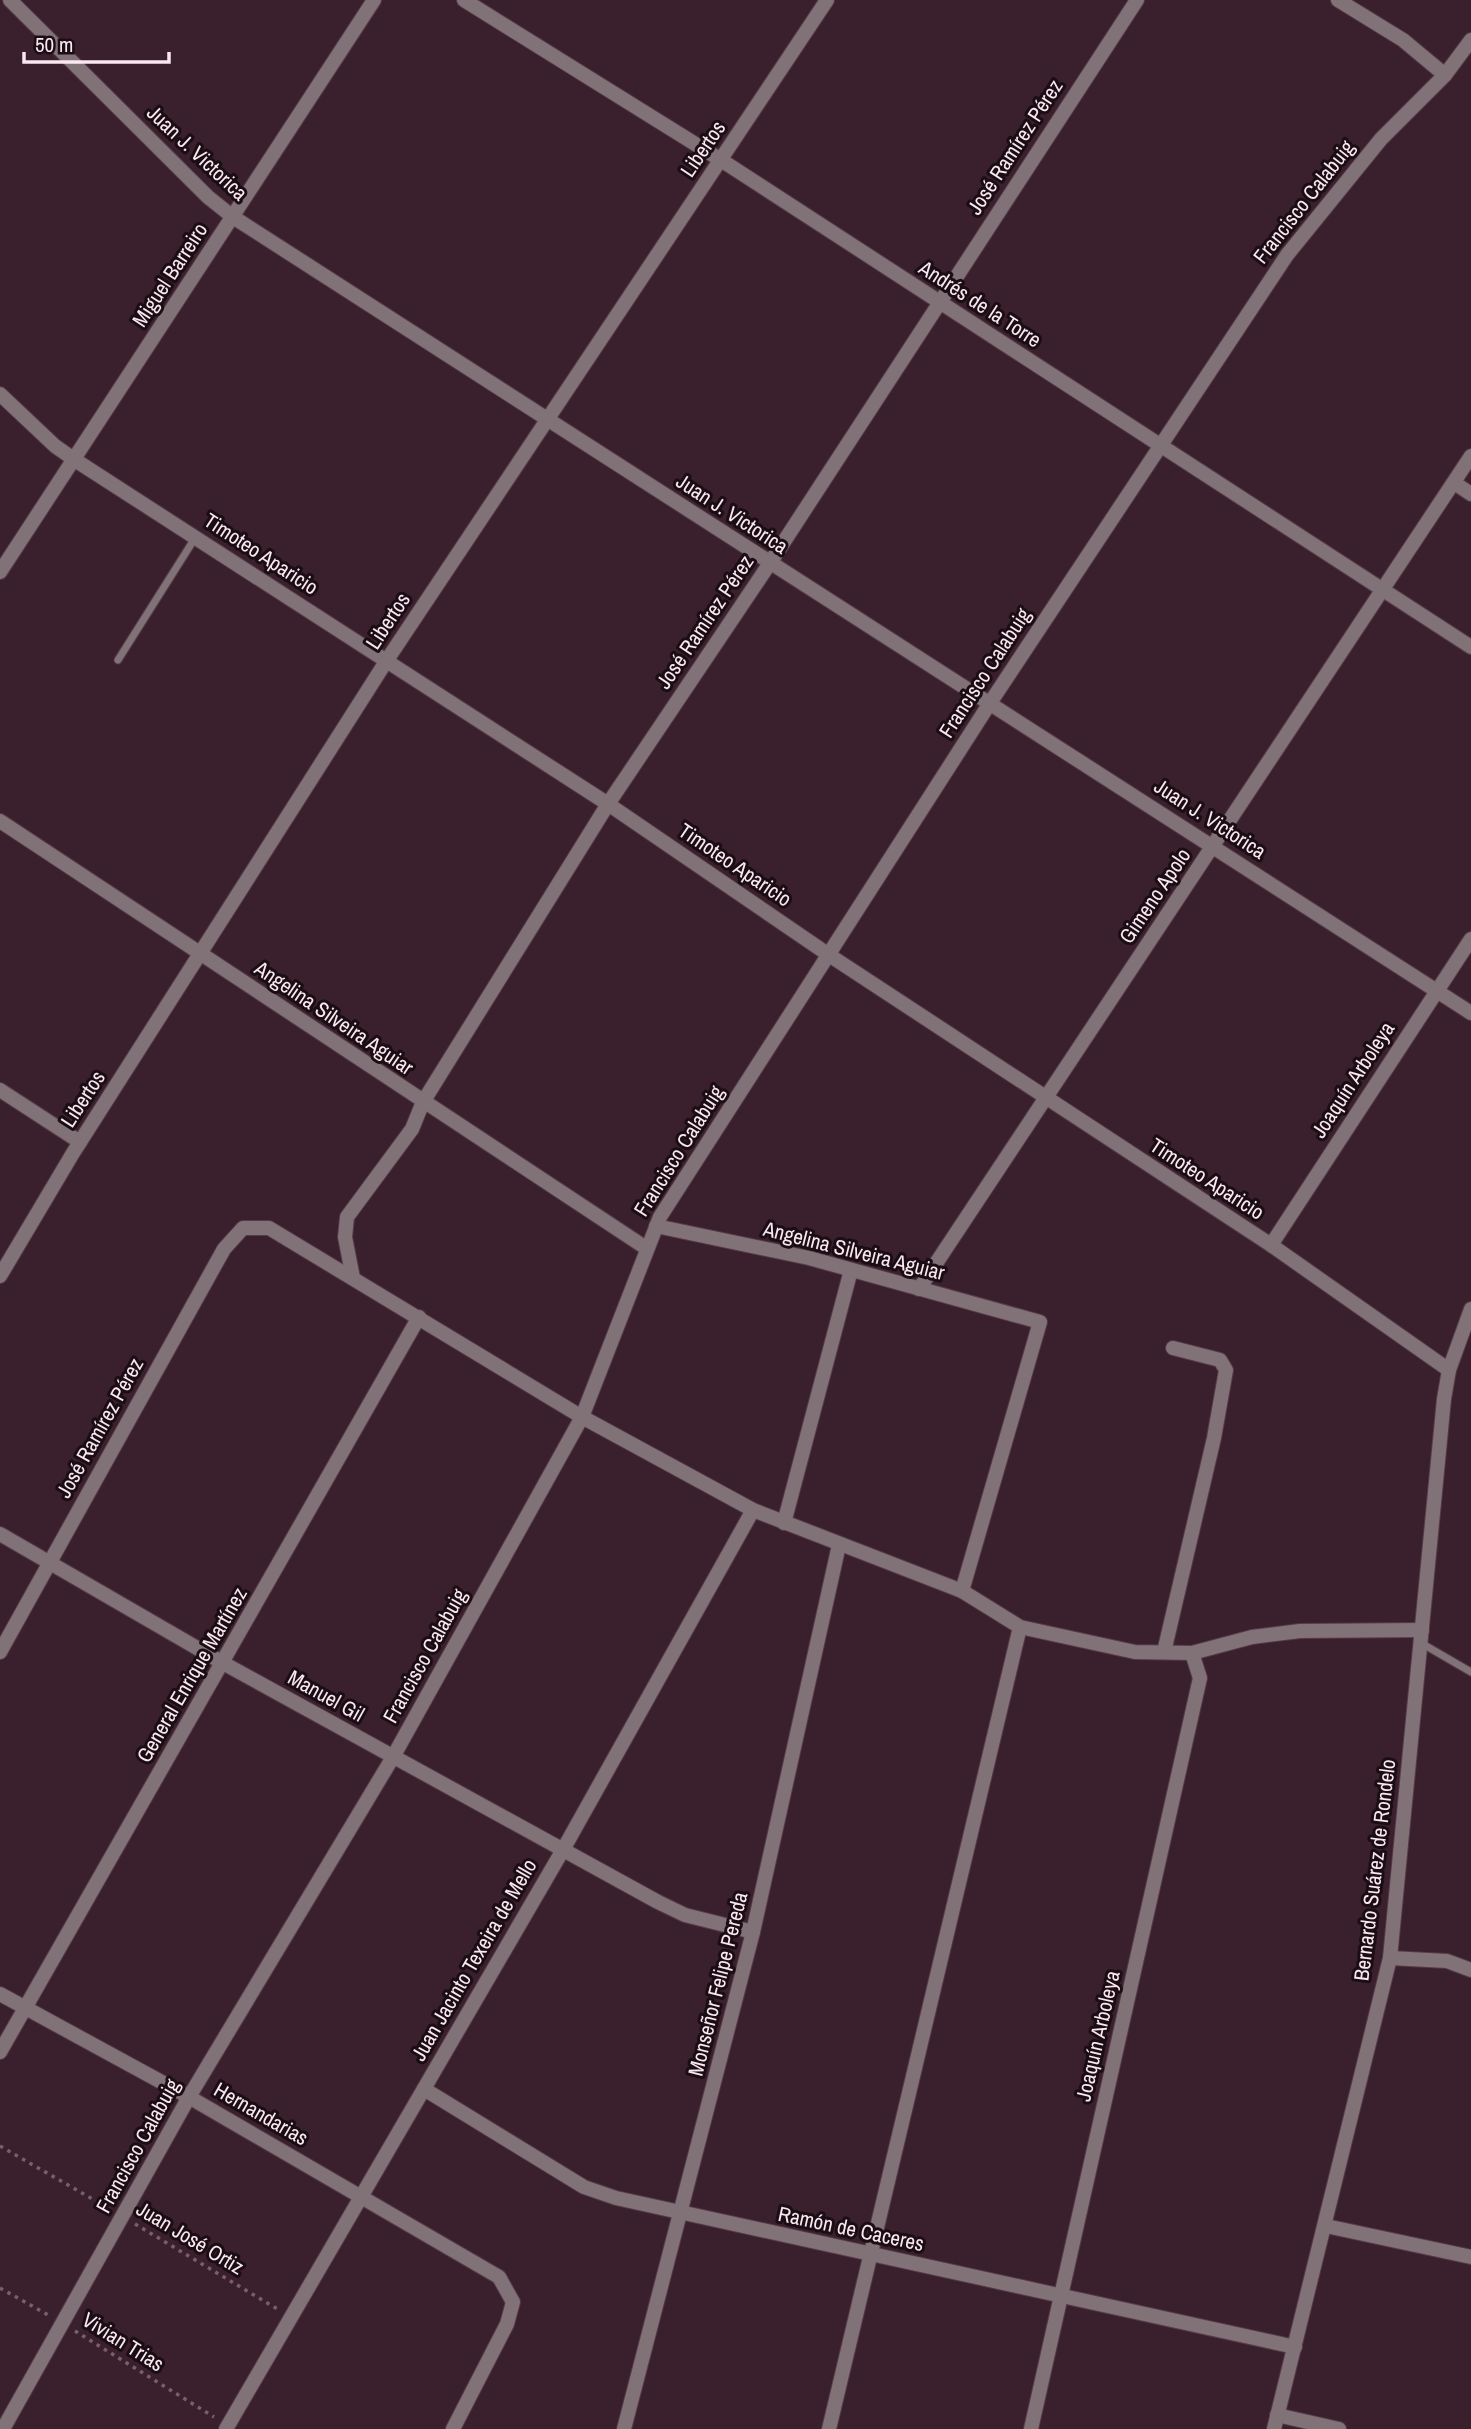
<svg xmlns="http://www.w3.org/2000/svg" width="1471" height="2429" viewBox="0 0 1471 2429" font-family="'Archivo Narrow',sans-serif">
  <rect width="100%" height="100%" fill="#3a1f2c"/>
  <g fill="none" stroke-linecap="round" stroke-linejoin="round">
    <defs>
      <g id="service">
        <path d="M 118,660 L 195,538"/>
        <path d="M 1421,1643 L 1471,1672"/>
      </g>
      <g id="minor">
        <path d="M 10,0 L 208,197 L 233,217 L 1471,1013"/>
        <path d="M 464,0 L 721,160 L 1471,647"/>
        <path d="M 1338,0 L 1403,40 L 1445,75"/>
        <path d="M 0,394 L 55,446 L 75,460 L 608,804 L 829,955 L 1271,1245 L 1449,1370"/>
        <path d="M 1456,484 L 1471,494"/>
        <path d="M 0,821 L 646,1248"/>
        <path d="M 0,1090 L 80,1142"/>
        <path d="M 656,1226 L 809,1258 L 1040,1322 L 962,1591"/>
        <path d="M 1271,1245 L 1471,939"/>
        <path d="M 0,1276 L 73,1153 L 387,660 L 827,0"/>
        <path d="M 353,1278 L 345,1237 L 347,1217 L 412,1129 L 423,1102 L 608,804 L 770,563 L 1137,0"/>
        <path d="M 919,1289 L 1471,456"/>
        <path d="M 784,1523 L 851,1270"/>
        <path d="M 0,1534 L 223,1663 L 658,1902 L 685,1915 L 753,1932"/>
        <path d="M 0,1652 L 224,1249 L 243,1228 L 269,1228 L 582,1417 L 753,1510 L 962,1591 L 1020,1627 L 1135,1652 L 1192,1653 L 1252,1637 L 1300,1631 L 1422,1630"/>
        <path d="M 1164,1652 L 1214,1438 L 1226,1370 L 1220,1360 L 1173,1348"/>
        <path d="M 1390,1958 L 1447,1961 L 1471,1970"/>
        <path d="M 0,1994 L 189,2097 L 499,2277 L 513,2302 L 507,2324 L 453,2429"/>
        <path d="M 0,2052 L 419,1317"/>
        <path d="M 424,2089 L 584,2187 L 616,2198 L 1295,2347"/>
        <path d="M 1326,2226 L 1471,2257"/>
        <path d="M 1277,2415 L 1339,2429"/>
        <path d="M 3,2429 L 189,2097 L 393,1757 L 582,1417 L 660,1217 L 990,703 L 1287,255 L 1381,139 L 1445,75 L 1471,40"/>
        <path d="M 226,2429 L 564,1848 L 753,1510"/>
        <path d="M 624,2429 L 753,1932 L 839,1545"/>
        <path d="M 829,2429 L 1020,1627"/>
        <path d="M 1031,2429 L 1200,1678 L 1192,1653"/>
      </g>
      <g id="tertiary">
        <path d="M 0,572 L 374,0"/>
        <path d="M 1274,2429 L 1390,1958 L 1444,1399 L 1449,1370 L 1471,1309"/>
      </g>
    </defs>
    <use href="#service" stroke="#553b47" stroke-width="9"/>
    <use href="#minor" stroke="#553b47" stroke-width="16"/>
    <use href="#tertiary" stroke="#553b47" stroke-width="16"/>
    <g stroke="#785f6b" stroke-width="3.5" stroke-dasharray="3.5 5" stroke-linecap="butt">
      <path d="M 0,2146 L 108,2208"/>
      <path d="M 135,2224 L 279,2310"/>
      <path d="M 0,2288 L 50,2316"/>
      <path d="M 75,2331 L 214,2417"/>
    </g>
    <use href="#service" stroke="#817278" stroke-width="7"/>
    <use href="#minor" stroke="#817278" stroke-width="14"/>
    <use href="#tertiary" stroke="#817278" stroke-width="14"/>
  </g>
  <g text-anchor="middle" stroke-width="6" stroke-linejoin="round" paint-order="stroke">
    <g font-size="21" fill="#fae7ef" stroke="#1a0d13">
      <text transform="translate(1015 147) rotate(-57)" y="7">José Ramírez Pérez</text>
      <text transform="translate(703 149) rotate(-56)" y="7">Libertos</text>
      <text transform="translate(197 153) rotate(43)" y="7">Juan J. Victorica</text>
      <text transform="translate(1304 202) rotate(-52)" y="7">Francisco Calabuig</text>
      <text transform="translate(170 275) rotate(-57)" y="7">Miguel Barreiro</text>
      <text transform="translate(980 304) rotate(33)" y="7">Andrés de la Torre</text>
      <text transform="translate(732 514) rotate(33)" y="7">Juan J. Victorica</text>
      <text transform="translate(261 554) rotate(33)" y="7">Timoteo Aparicio</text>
      <text transform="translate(388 621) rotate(-57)" y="7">Libertos</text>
      <text transform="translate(705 622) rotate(-56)" y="7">José Ramírez Pérez</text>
      <text transform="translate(985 673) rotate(-57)" y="7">Francisco Calabuig</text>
      <text transform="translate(1210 819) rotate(33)" y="7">Juan J. Victorica</text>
      <text transform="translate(735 865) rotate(34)" y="7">Timoteo Aparicio</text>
      <text transform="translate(1155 896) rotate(-56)" y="7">Gimeno Apolo</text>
      <text transform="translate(334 1018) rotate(34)" y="7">Angelina Silveira Aguiar</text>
      <text transform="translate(1353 1080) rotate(-57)" y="7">Joaquín Arboleya</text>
      <text transform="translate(83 1099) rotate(-57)" y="7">Libertos</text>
      <text transform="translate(679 1151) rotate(-58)" y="7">Francisco Calabuig</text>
      <text transform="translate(1207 1179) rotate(33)" y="7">Timoteo Aparicio</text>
      <text transform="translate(854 1251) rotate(14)" y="7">Angelina Silveira Aguiar</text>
      <text transform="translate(100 1428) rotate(-61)" y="7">José Ramírez Pérez</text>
      <text transform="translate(425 1656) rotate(-61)" y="7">Francisco Calabuig</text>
      <text transform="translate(192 1675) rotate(-60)" y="7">General Enrique Martínez</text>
      <text transform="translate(326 1696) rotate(29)" y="7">Manuel Gil</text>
      <text transform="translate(1375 1870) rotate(-83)" y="7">Bernardo Suárez de Rondelo</text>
      <text transform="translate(474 1960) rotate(-60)" y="7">Juan Jacinto Texeira de Mello</text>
      <text transform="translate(718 1984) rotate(-76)" y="7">Monseñor Felipe Pereda</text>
      <text transform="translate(1098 2036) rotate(-77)" y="7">Joaquín Arboleya</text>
      <text transform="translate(261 2114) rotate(30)" y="7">Hernandarias</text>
      <text transform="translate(138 2146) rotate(-61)" y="7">Francisco Calabuig</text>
      <text transform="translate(851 2229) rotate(12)" y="7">Ramón de Caceres</text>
      <text transform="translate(190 2238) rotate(31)" y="7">Juan José Ortiz</text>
      <text transform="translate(123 2342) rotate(32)" y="7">Vivian Trias</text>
    </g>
  </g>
  <path d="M24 52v10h145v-10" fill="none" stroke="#fae7ef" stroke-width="3.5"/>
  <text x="35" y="52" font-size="21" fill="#fae7ef" stroke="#1a0d13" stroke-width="5" paint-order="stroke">50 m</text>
</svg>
